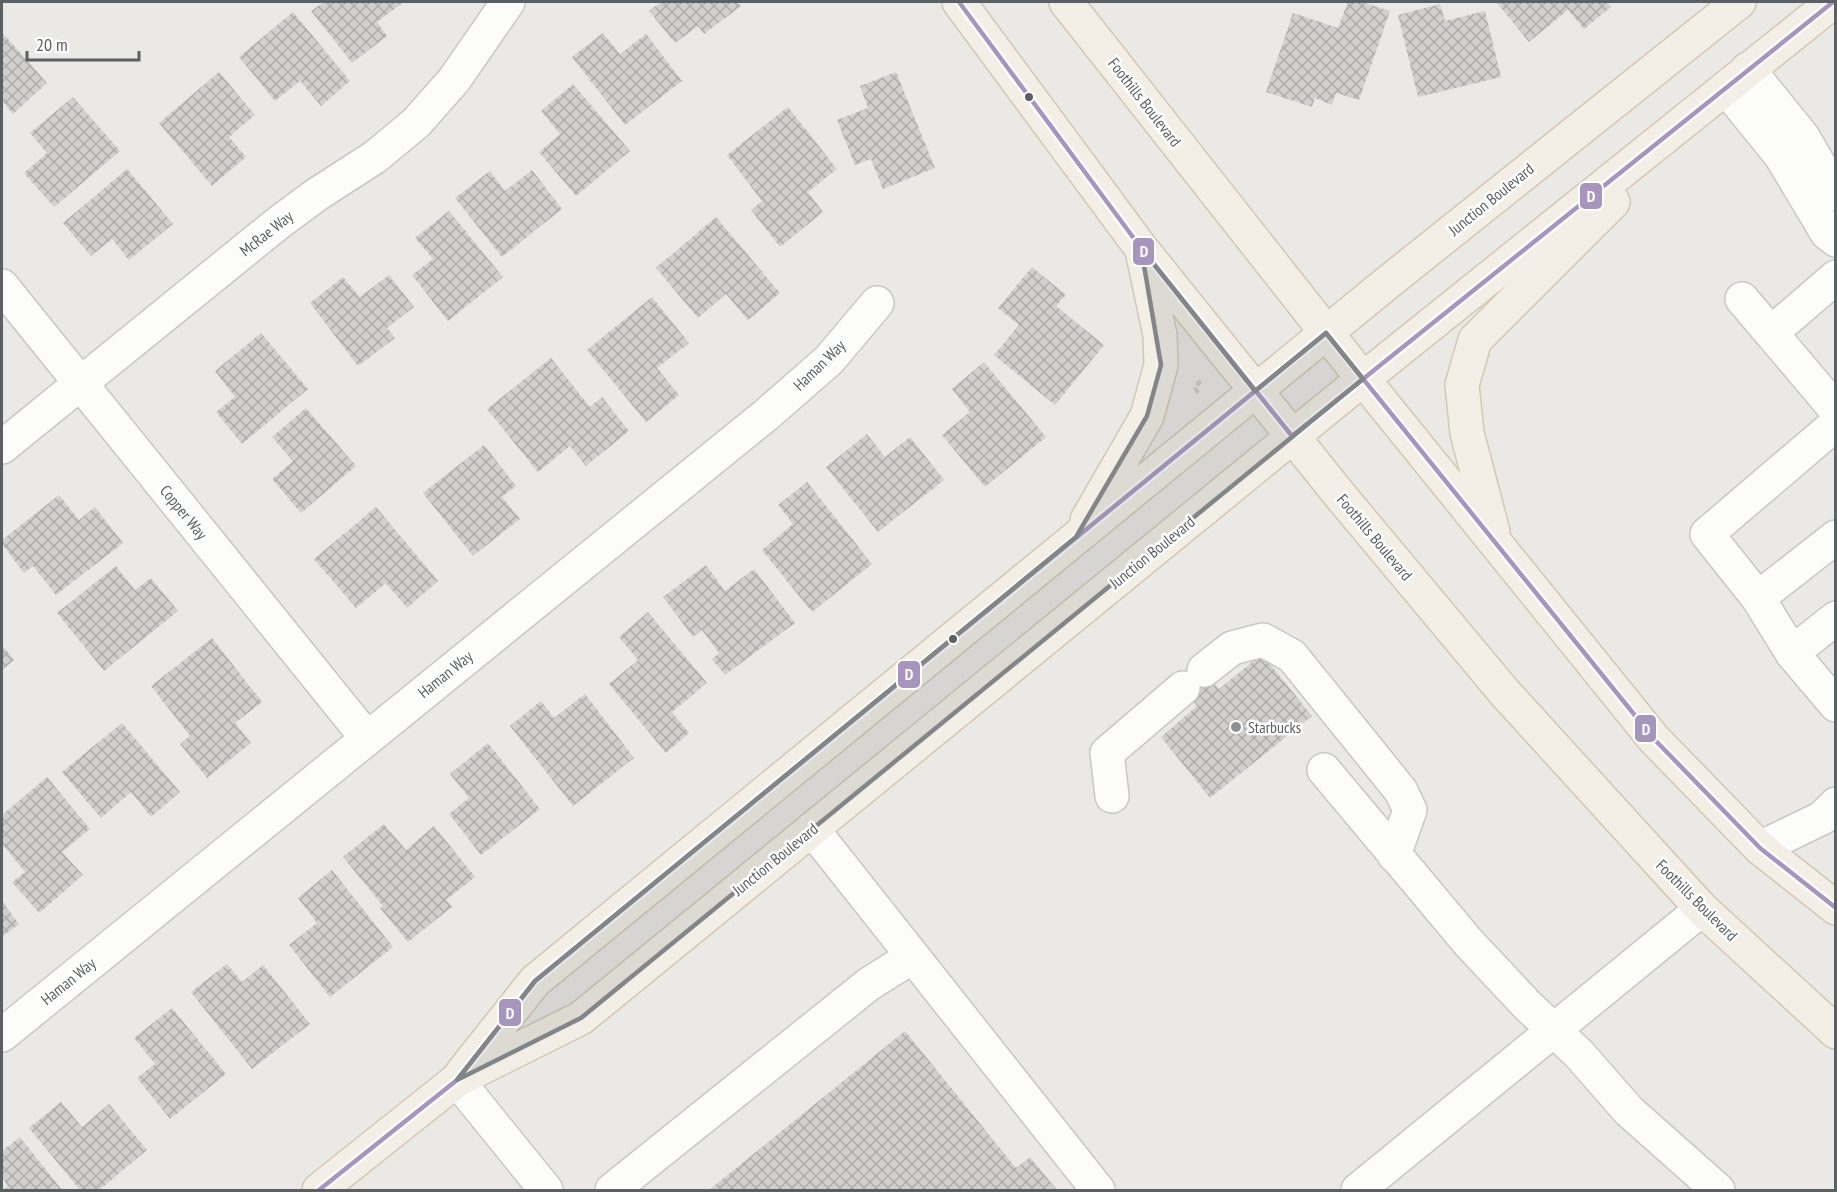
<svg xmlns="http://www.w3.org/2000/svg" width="1837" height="1192" viewBox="0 0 1837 1192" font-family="'PT Sans Narrow',sans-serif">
  <defs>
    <pattern id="building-cross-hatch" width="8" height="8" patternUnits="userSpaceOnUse" patternTransform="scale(1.5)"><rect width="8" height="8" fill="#d2d0cf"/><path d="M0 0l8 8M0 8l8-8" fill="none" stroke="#adacac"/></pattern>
  </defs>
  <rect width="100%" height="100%" fill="#ebe9e6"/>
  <g fill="url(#building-cross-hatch)">
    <path d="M 324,2 L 404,2 L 377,22 L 387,36 L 352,63 L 311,11 Z"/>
    <path d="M 661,2 L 737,2 L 741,6 L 704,34 L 698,26 L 675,43 L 649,11 Z"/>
    <path d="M 1348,2 L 1362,2 L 1390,11 L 1359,100 L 1336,93 L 1332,105 L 1315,98 L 1312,107 L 1266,92 L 1293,13 L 1338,28 Z"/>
    <path d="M 1496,2 L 1607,2 L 1611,7 L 1584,29 L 1568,10 L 1529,42 Z"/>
    <path d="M 1440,4 L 1445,21 L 1485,11 L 1501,77 L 1418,97 L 1398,15 Z"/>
    <path d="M 293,12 L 350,81 L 321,106 L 300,81 L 275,101 L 239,57 Z"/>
    <path d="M 2,32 L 47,83 L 13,114 L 2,101 Z"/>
    <path d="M 603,33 L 620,54 L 646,34 L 682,81 L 625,125 L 572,57 Z"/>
    <path d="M 219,72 L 255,115 L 229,137 L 246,157 L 212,186 L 159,123 Z"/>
    <path d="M 896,72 L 935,168 L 883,189 L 871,159 L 855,165 L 837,120 L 868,108 L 860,86 Z"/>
    <path d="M 573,84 L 630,151 L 576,196 L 539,152 L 560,134 L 541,111 Z"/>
    <path d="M 73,97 L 120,151 L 54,207 L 24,173 L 47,153 L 30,133 Z"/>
    <path d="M 788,107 L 837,169 L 808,192 L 823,212 L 780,247 L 751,210 L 762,201 L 727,155 Z"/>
    <path d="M 127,169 L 173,224 L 129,260 L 112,239 L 91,256 L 63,223 Z"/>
    <path d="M 532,170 L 562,209 L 502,257 L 455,198 L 490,171 L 505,191 Z"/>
    <path d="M 449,211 L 503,277 L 448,321 L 412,275 L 433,259 L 415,238 Z"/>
    <path d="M 716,217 L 780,293 L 748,320 L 726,294 L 698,318 L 656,268 Z"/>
    <path d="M 1032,267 L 1066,295 L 1056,306 L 1104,345 L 1055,405 L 994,355 L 1019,325 L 998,308 Z"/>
    <path d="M 389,275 L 414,307 L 387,328 L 395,338 L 358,366 L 310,303 L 343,277 L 360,297 Z"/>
    <path d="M 652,297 L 689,343 L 657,368 L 679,395 L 646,422 L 587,350 Z"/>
    <path d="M 261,333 L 308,389 L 242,444 L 216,412 L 235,397 L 215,371 Z"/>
    <path d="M 551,358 L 590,407 L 602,397 L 629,431 L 586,466 L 570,446 L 538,472 L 487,409 Z"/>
    <path d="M 984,362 L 1046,437 L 985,487 L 942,435 L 970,412 L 952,389 Z"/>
    <path d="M 306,408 L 356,466 L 301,513 L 272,479 L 293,461 L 272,437 Z"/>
    <path d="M 867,434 L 885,457 L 910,437 L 944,480 L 878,532 L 826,467 Z"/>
    <path d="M 484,445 L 516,486 L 502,497 L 520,519 L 473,556 L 423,493 Z"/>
    <path d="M 807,482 L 872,564 L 812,612 L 762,550 L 793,524 L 778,505 Z"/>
    <path d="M 59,495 L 79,520 L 95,507 L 123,543 L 56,595 L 33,566 L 24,573 L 2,544 L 2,540 Z"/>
    <path d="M 376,507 L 438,581 L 407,608 L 386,583 L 356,608 L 314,559 Z"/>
    <path d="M 706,565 L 725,591 L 754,569 L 795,623 L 725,675 L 712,659 L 719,653 L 702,630 L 693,637 L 663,597 Z"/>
    <path d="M 116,566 L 135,590 L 151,578 L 178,611 L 104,671 L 57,613 Z"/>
    <path d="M 648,612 L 707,683 L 672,712 L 689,733 L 666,753 L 609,684 L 638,660 L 619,637 Z"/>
    <path d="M 212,638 L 262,702 L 235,723 L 251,743 L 207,778 L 180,744 L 190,736 L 151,686 Z"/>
    <path d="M 2,645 L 14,660 L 2,670 Z"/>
    <path d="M 1262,654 L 1312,716 L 1210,798 L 1161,737 L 1197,706 L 1177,681 L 1199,664 L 1219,689 Z"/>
    <path d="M 585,694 L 634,758 L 573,806 L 510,726 L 541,701 L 554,718 Z"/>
    <path d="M 122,723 L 180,792 L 151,817 L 131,792 L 101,818 L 62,772 Z"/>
    <path d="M 488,743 L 540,809 L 481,855 L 449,814 L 469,798 L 450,774 Z"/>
    <path d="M 47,777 L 90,829 L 62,852 L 83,875 L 39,913 L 12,882 L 25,872 L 2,844 L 2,815 Z"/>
    <path d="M 384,824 L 406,850 L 434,826 L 475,877 L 446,900 L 452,907 L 408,942 L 380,908 L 383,906 L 343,857 Z"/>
    <path d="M 332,870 L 393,947 L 330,997 L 289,945 L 317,923 L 298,898 Z"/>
    <path d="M 2,901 L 19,924 L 2,937 Z"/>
    <path d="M 227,964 L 242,982 L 263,965 L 310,1024 L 252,1069 L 191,992 Z"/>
    <path d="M 172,1008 L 226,1074 L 170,1119 L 137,1078 L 155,1064 L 134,1038 Z"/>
    <path d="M 905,1031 L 1016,1168 L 1030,1157 L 1057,1190 L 709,1190 Z"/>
    <path d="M 61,1102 L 82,1127 L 109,1104 L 147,1150 L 99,1190 L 80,1190 L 29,1128 Z"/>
    <path d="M 20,1137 L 62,1190 L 2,1190 L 8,1186 L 2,1177 L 2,1151 Z"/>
  </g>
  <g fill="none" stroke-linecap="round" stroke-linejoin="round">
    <defs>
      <g id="minor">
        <path d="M 1748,69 L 1803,137 L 1836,194"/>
        <path d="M 1726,88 L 1781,156 L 1827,233 L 1836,240"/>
        <path d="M 2,286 L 366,737"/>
        <path d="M 1742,299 L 1771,333 L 1836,277"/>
        <path d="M 1771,333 L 1836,410"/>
        <path d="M 2,447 L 277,224 L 316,195 L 375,157 L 416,123 L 454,80 L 508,2"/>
        <path d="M 1758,598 L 1836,537"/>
        <path d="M 1836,618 L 1792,653 L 1836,705"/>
        <path d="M 1792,653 L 1758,598 L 1707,534 L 1836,424"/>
        <path d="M 1204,670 L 1232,648 L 1263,640 L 1292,656 L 1401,791 L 1410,810 L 1394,855"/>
        <path d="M 1324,770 L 1468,942 L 1527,1005 L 1579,1054 L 1629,1111 L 1718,1190"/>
        <path d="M 1112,796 L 1107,753 L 1183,688"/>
        <path d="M 812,829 L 1098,1190"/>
        <path d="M 1760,848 L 1822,818 L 1836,804"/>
        <path d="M 2,1035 L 766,415 L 829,360 L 877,303"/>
        <path d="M 457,1080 L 546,1190"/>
        <path d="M 612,1190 L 869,984 L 912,957"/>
        <path d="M 1358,1190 L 1702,909"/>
      </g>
      <g id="major">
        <path d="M 959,2 L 1141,248 L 1343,499 L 1505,693 L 1702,909 L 1836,1032"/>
        <path d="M 1066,2 L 1363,379 L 1654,739 L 1760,848 L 1836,908"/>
        <path d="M 1087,520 L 1147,416 L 1161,365 L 1160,335 L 1143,255"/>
        <path d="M 1493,532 L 1467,433 L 1462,385 L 1475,340 L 1613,202"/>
        <path d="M 462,1073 L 535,981 L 1392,279 L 1739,2"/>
        <path d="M 319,1190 L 457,1080 L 581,1018 L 1363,379 L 1833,2"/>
      </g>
    </defs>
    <use href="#minor" stroke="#c7c7c7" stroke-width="36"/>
    <use href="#major" stroke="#d4c7b3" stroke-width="36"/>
    <path stroke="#c5ccc8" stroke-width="4" stroke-dasharray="6 3" stroke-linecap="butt" d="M 1198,393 L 1195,388 L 1201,380"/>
    <use href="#minor" stroke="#fcfcfb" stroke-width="33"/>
    <use href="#major" stroke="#f3efe7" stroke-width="33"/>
    <defs>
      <g id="bus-1">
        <path d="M 959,2 L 1141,248 L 1292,436 L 1833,2"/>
        <path d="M 319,1190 L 457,1080 L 535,981 L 1326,333 L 1654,739 L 1760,848 L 1836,908"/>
      </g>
    </defs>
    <use href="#bus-1" stroke="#fff" stroke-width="9"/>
    <use href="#bus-1" stroke="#a795be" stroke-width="4.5"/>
  </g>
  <path fill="#838689" fill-opacity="0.2" stroke="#838689" stroke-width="4.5" stroke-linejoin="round" d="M 1141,248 L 1255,391 L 1326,333 L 1363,379 L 581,1018 L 457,1080 L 535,981 L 1076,537 L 1147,416 L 1161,365 Z"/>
  <g fill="#5b6064" stroke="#fff" stroke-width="2">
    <circle cx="1029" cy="97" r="5"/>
    <circle cx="953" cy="639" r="5"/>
  </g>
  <circle fill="#8d9092" stroke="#fff" stroke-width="2" cx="1236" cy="727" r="6"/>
  <g text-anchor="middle" stroke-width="5" stroke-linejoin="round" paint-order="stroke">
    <g font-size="16" fill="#5b6064" stroke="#fff">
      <text transform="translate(1145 102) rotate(52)" y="6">Foothills Boulevard</text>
      <text transform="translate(1491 199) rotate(-39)" y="6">Junction Boulevard</text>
      <text transform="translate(266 233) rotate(-38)" y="6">McRae Way</text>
      <text transform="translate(819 365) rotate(-44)" y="6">Haman Way</text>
      <text transform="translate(184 512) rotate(51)" y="6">Copper Way</text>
      <text transform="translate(1375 537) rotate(50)" y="6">Foothills Boulevard</text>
      <text transform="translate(1152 552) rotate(-39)" y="6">Junction Boulevard</text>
      <text transform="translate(445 674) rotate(-39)" y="6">Haman Way</text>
      <text transform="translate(775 859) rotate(-39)" y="6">Junction Boulevard</text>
      <text transform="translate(1697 900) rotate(45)" y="6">Foothills Boulevard</text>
      <text transform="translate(68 981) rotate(-39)" y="6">Haman Way</text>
    </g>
    <g font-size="16" fill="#5b6064" stroke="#fff" text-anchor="start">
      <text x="1248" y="733">Starbucks</text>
    </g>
  </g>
  <g stroke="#fff" stroke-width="2">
    <rect x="1579" y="182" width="24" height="28" rx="6" fill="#a795be"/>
    <rect x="1132" y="237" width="23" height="29" rx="6" fill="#a795be"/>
    <rect x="897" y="660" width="24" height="29" rx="6" fill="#a795be"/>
    <rect x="1634" y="714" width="23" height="29" rx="6" fill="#a795be"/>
    <rect x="498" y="998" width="24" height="29" rx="6" fill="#a795be"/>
  </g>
  <g font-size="16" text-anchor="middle" font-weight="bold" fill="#fff">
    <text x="1591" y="202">D</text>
    <text x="1144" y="257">D</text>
    <text x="909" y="680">D</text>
    <text x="1646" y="735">D</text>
    <text x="510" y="1019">D</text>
  </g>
  <rect width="1837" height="1192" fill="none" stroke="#5b6064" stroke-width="6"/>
  <path d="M27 51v9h112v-9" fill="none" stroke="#5b6064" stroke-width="3"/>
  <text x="36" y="51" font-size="18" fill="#5b6064" stroke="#ffffff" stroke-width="4.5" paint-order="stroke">20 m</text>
</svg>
